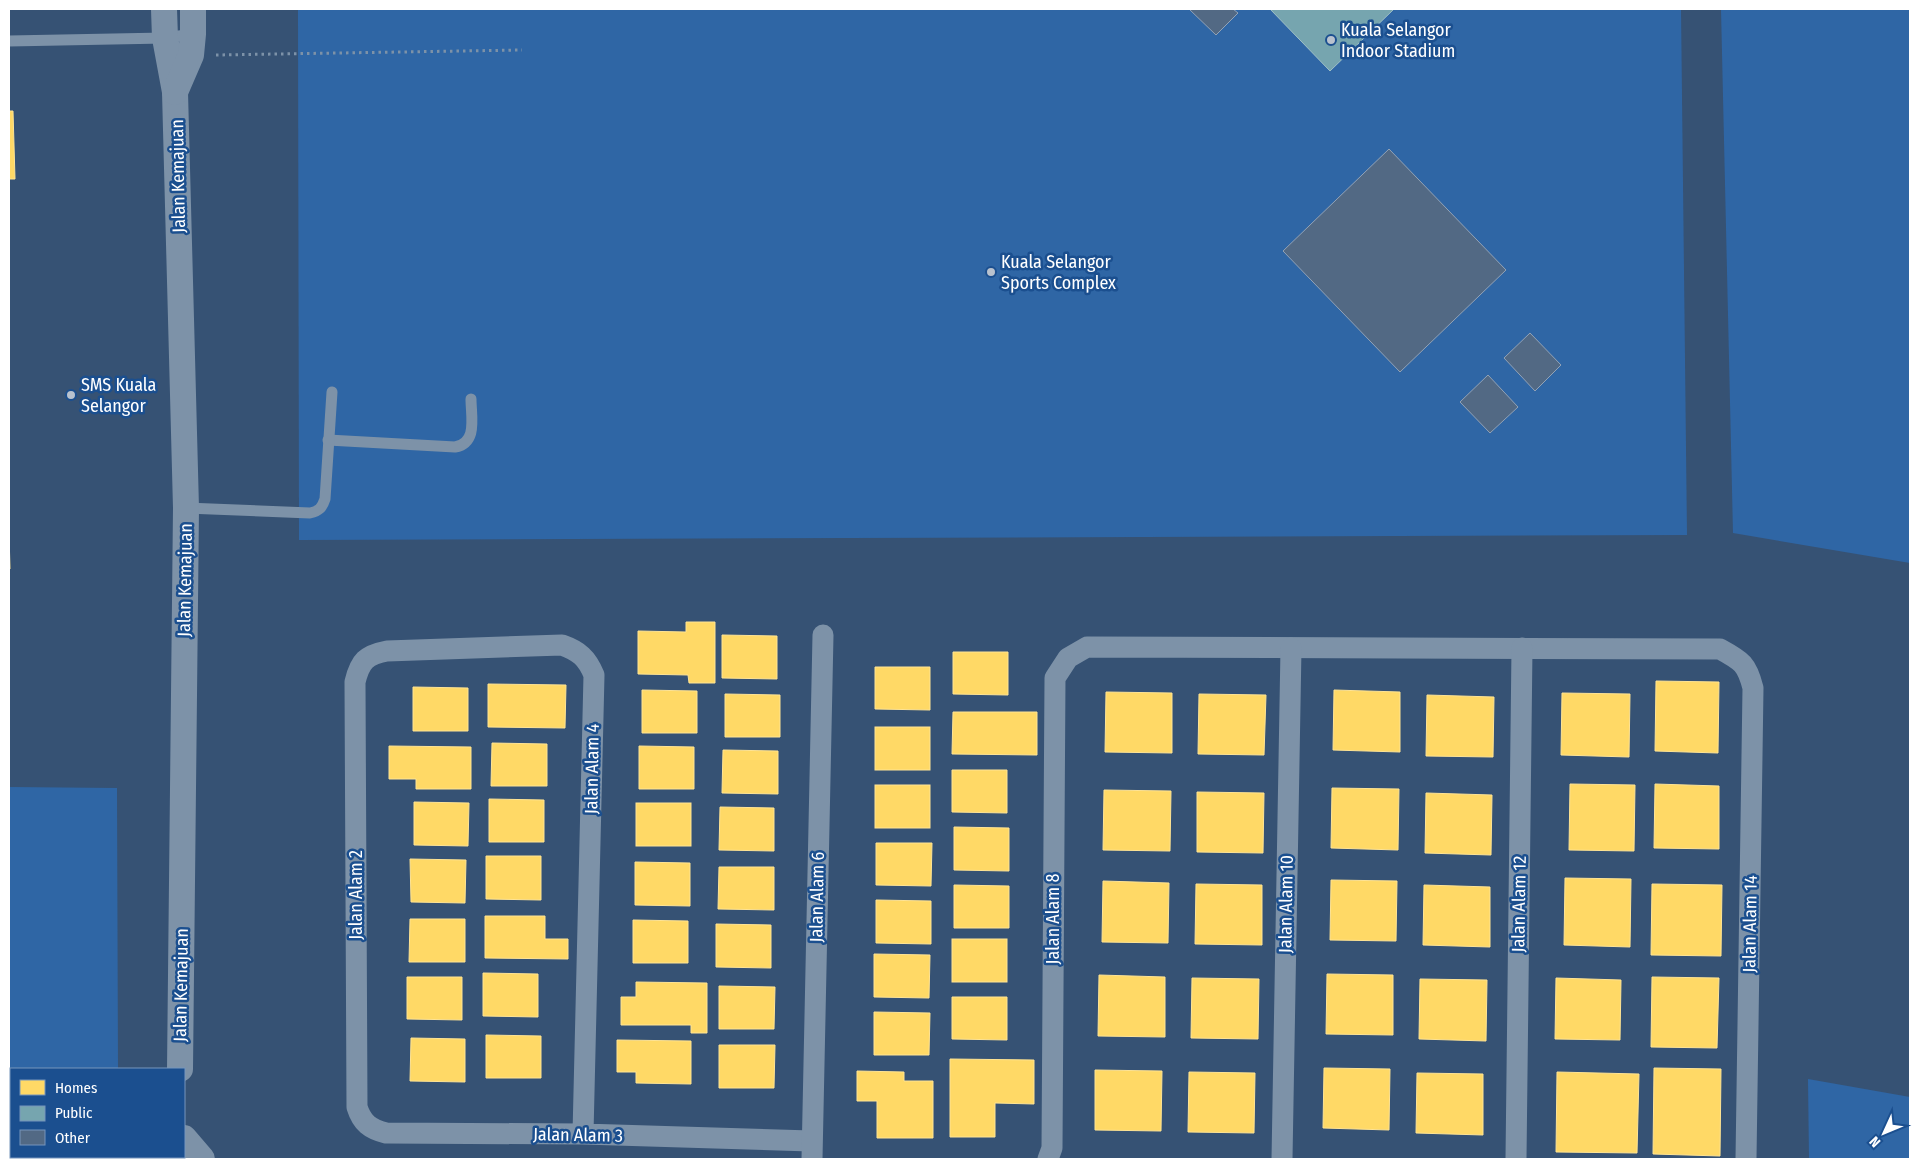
<svg xmlns="http://www.w3.org/2000/svg" width="1919" height="1168" viewBox="0 0 1919 1168" font-family="'Fira Sans Condensed',sans-serif">
  <rect width="100%" height="100%" fill="#365274"/>
  <g fill="#2f66a5">
    <path d="M 298,9 L 1681,9 L 1687,535 L 299,540 Z"/>
    <path d="M 1721,9 L 1910,9 L 1910,563 L 1733,533 Z"/>
    <path d="M 9,787 L 117,788 L 118,1069 L 11,1069 L 11,1157 L 119,1157 L 119,1159 L 9,1159 Z"/>
    <path d="M 1808,1079 L 1910,1097 L 1910,1159 L 1809,1159 Z"/>
  </g>
  <g fill="#ffd966" stroke="#ffe494">
    <path d="M 9,111 L 13,111 L 15,179 L 9,179 Z"/>
    <path d="M 9,534 L 10,569 L 9,569 Z"/>
    <path d="M 686,622 L 715,622 L 715,683 L 689,683 L 688,675 L 638,674 L 638,631 L 686,632 Z"/>
    <path d="M 722,635 L 777,636 L 777,679 L 722,678 Z"/>
    <path d="M 953,652 L 1008,652 L 1008,695 L 953,694 Z"/>
    <path d="M 875,667 L 930,667 L 930,710 L 875,709 Z"/>
    <path d="M 1656,681 L 1719,682 L 1718,753 L 1655,751 Z"/>
    <path d="M 488,684 L 566,685 L 565,728 L 488,727 Z"/>
    <path d="M 413,687 L 468,688 L 468,731 L 413,731 Z"/>
    <path d="M 642,690 L 697,691 L 697,733 L 642,733 Z"/>
    <path d="M 1334,690 L 1400,692 L 1400,752 L 1333,750 Z"/>
    <path d="M 1106,692 L 1172,693 L 1172,753 L 1105,752 Z"/>
    <path d="M 1562,693 L 1630,694 L 1629,757 L 1561,755 Z"/>
    <path d="M 725,694 L 780,695 L 780,737 L 725,737 Z"/>
    <path d="M 1199,694 L 1266,695 L 1264,755 L 1198,754 Z"/>
    <path d="M 1427,695 L 1494,697 L 1493,757 L 1426,756 Z"/>
    <path d="M 953,712 L 1037,712 L 1037,755 L 952,754 Z"/>
    <rect x="875" y="727" width="55" height="43"/>
    <path d="M 492,743 L 547,744 L 547,786 L 491,786 Z"/>
    <path d="M 389,746 L 471,747 L 471,789 L 416,789 L 416,779 L 389,779 Z"/>
    <path d="M 639,746 L 694,747 L 694,789 L 639,789 Z"/>
    <path d="M 723,750 L 778,751 L 778,794 L 722,793 Z"/>
    <path d="M 952,770 L 1007,770 L 1007,813 L 952,812 Z"/>
    <path d="M 1570,784 L 1635,785 L 1634,851 L 1569,850 Z"/>
    <path d="M 1655,784 L 1719,786 L 1719,849 L 1654,848 Z"/>
    <rect x="875" y="785" width="55" height="43"/>
    <path d="M 1332,788 L 1399,789 L 1398,850 L 1331,848 Z"/>
    <path d="M 1104,790 L 1171,791 L 1170,851 L 1103,850 Z"/>
    <path d="M 1197,792 L 1264,793 L 1263,853 L 1197,852 Z"/>
    <path d="M 1426,793 L 1492,795 L 1491,855 L 1425,853 Z"/>
    <path d="M 489,799 L 544,800 L 544,842 L 489,842 Z"/>
    <path d="M 414,802 L 469,803 L 468,846 L 414,845 Z"/>
    <rect x="636" y="803" width="55" height="43"/>
    <path d="M 720,807 L 774,808 L 774,851 L 719,850 Z"/>
    <path d="M 954,827 L 1009,828 L 1009,871 L 954,870 Z"/>
    <path d="M 876,843 L 932,843 L 931,886 L 876,885 Z"/>
    <path d="M 486,856 L 541,856 L 541,900 L 486,899 Z"/>
    <path d="M 410,859 L 466,860 L 465,903 L 411,902 Z"/>
    <path d="M 635,862 L 690,863 L 690,906 L 635,905 Z"/>
    <path d="M 719,867 L 774,867 L 774,910 L 718,909 Z"/>
    <path d="M 1565,878 L 1631,879 L 1630,947 L 1564,945 Z"/>
    <path d="M 1331,880 L 1397,881 L 1396,941 L 1330,940 Z"/>
    <path d="M 1103,881 L 1169,883 L 1168,943 L 1102,942 Z"/>
    <path d="M 1196,884 L 1262,885 L 1262,945 L 1195,944 Z"/>
    <path d="M 1652,884 L 1722,885 L 1721,956 L 1651,955 Z"/>
    <path d="M 954,885 L 1009,886 L 1009,928 L 954,928 Z"/>
    <path d="M 1424,885 L 1490,887 L 1490,947 L 1423,945 Z"/>
    <path d="M 876,900 L 931,901 L 931,944 L 876,943 Z"/>
    <path d="M 485,916 L 545,916 L 545,939 L 568,939 L 568,959 L 485,958 Z"/>
    <path d="M 410,919 L 465,919 L 465,962 L 409,962 Z"/>
    <path d="M 633,920 L 688,921 L 688,963 L 633,963 Z"/>
    <path d="M 716,924 L 771,925 L 771,968 L 716,967 Z"/>
    <rect x="952" y="939" width="55" height="43"/>
    <path d="M 874,954 L 930,955 L 929,998 L 874,997 Z"/>
    <path d="M 483,973 L 538,974 L 538,1017 L 483,1016 Z"/>
    <path d="M 1327,974 L 1393,975 L 1393,1035 L 1326,1034 Z"/>
    <path d="M 1099,975 L 1165,977 L 1165,1037 L 1098,1036 Z"/>
    <path d="M 407,977 L 462,977 L 462,1020 L 407,1019 Z"/>
    <path d="M 1652,977 L 1719,978 L 1717,1048 L 1651,1047 Z"/>
    <path d="M 1192,978 L 1259,979 L 1258,1039 L 1191,1038 Z"/>
    <path d="M 1556,978 L 1621,980 L 1620,1040 L 1555,1039 Z"/>
    <path d="M 1420,979 L 1487,980 L 1486,1041 L 1419,1039 Z"/>
    <path d="M 636,982 L 707,983 L 707,1033 L 691,1033 L 691,1025 L 621,1025 L 621,997 L 636,997 Z"/>
    <path d="M 719,986 L 775,987 L 774,1029 L 719,1029 Z"/>
    <path d="M 952,997 L 1007,997 L 1007,1040 L 952,1039 Z"/>
    <path d="M 874,1012 L 930,1013 L 929,1055 L 874,1055 Z"/>
    <path d="M 486,1035 L 541,1036 L 541,1078 L 486,1078 Z"/>
    <path d="M 411,1038 L 465,1039 L 465,1082 L 410,1081 Z"/>
    <path d="M 617,1040 L 691,1041 L 691,1084 L 636,1083 L 636,1072 L 617,1072 Z"/>
    <path d="M 719,1045 L 775,1045 L 774,1088 L 719,1088 Z"/>
    <path d="M 950,1059 L 1034,1060 L 1034,1104 L 995,1103 L 995,1137 L 950,1137 Z"/>
    <path d="M 1324,1068 L 1390,1069 L 1389,1130 L 1323,1128 Z"/>
    <path d="M 1654,1068 L 1721,1069 L 1720,1156 L 1653,1154 Z"/>
    <path d="M 1095,1070 L 1162,1071 L 1161,1131 L 1095,1130 Z"/>
    <path d="M 857,1071 L 904,1072 L 904,1081 L 933,1081 L 933,1138 L 877,1138 L 877,1101 L 857,1101 Z"/>
    <path d="M 1189,1072 L 1255,1073 L 1254,1133 L 1188,1132 Z"/>
    <path d="M 1557,1072 L 1639,1074 L 1637,1153 L 1556,1152 Z"/>
    <path d="M 1417,1073 L 1483,1074 L 1483,1135 L 1416,1133 Z"/>
  </g>
  <path fill="#76a5af" stroke="#9fc0c7" d="M 1270,9 L 1394,9 L 1330,71 Z"/>
  <g fill="#526984" stroke="#92a2b6">
    <path d="M 1189,9 L 1233,9 L 1238,13 L 1216,35 Z"/>
    <path d="M 1389,149 L 1506,270 L 1400,372 L 1283,251 Z"/>
    <path d="M 1530,333 L 1561,365 L 1535,391 L 1504,358 Z"/>
    <path d="M 1488,375 L 1518,407 L 1490,433 L 1460,402 Z"/>
  </g>
  <g fill="none" stroke-linecap="round" stroke-linejoin="round">
    <path stroke="#7d92a8" stroke-width="3" stroke-dasharray="2.5 4" stroke-linecap="butt" d="M 216,55 L 522,50"/>
    <g stroke="#7d92a8" stroke-width="11">
      <path d="M 9,41 L 165,38 L 193,34"/>
      <path d="M 328,440 L 455,447 C 478,443 471,417 471,399"/>
      <path d="M 186,508 L 310,513 C 319,511 322,508 325,499 L 332,392"/>
    </g>
    <g stroke="#7d92a8" stroke-width="21">
      <path d="M 583,1134 L 594,675 C 587,658 579,651 562,645 L 387,651 C 366,655 360,661 355,682 L 357,1107 C 362,1123 370,1129 386,1133 L 583,1134 L 811,1141"/>
      <path d="M 812,1159 L 823,635"/>
      <path d="M 1048,1159 L 1052,1148 L 1055,678 L 1068,658 L 1087,647 L 1720,649 C 1742,661 1747,664 1753,688 L 1746,1159"/>
      <path d="M 1282,1159 L 1291,648"/>
      <path d="M 1516,1159 L 1522,648"/>
    </g>
    <g stroke="#7d92a8" stroke-width="26">
      <path d="M 164,9 L 165,38 L 175,92 L 186,508 L 180,1069"/>
      <path d="M 175,92 L 191,55 L 193,34 L 193,9"/>
      <path d="M 184,1138 L 202,1159"/>
    </g>
  </g>
  <g fill="#b9c2ce" stroke="#1b4f8f" stroke-width="2">
    <circle cx="1331" cy="40" r="5"/>
    <circle cx="991" cy="272" r="5"/>
    <circle cx="71" cy="395" r="5"/>
  </g>
  <g text-anchor="middle" stroke-width="5" stroke-linejoin="round" paint-order="stroke">
    <g font-size="18" fill="#fff" stroke="#1b4f8f" text-anchor="start">
      <text x="1341" y="36">Kuala Selangor<tspan x="1341" dy="21">Indoor Stadium</tspan></text>
      <text x="1001" y="268">Kuala Selangor<tspan x="1001" dy="21">Sports Complex</tspan></text>
      <text x="81" y="391">SMS Kuala<tspan x="81" dy="21">Selangor</tspan></text>
    </g>
    <g font-size="18" fill="#fff" stroke="#1b4f8f">
      <text transform="translate(178 176) rotate(-91)" y="6">Jalan Kemajuan</text>
      <text transform="translate(185 580) rotate(-89)" y="6">Jalan Kemajuan</text>
      <text transform="translate(592 769) rotate(-89)" y="6">Jalan Alam 4</text>
      <text transform="translate(356 895) rotate(-90)" y="6">Jalan Alam 2</text>
      <text transform="translate(817 897) rotate(-89)" y="6">Jalan Alam 6</text>
      <text transform="translate(1286 904) rotate(-89)" y="6">Jalan Alam 10</text>
      <text transform="translate(1519 904) rotate(-89)" y="6">Jalan Alam 12</text>
      <text transform="translate(1053 919) rotate(-90)" y="6">Jalan Alam 8</text>
      <text transform="translate(1750 924) rotate(-89)" y="6">Jalan Alam 14</text>
      <text transform="translate(181 985) rotate(-89)" y="6">Jalan Kemajuan</text>
      <text transform="translate(578 1135) rotate(1)" y="6">Jalan Alam 3</text>
    </g>
  </g>
  <rect width="1919" height="1168" fill="none" stroke="#ffffff" stroke-width="20"/>
  <rect x="10" y="1068" width="175" height="90" fill="#1b4f8f" stroke="#7695bc"/>
  <rect x="20" y="1080" width="25" height="15" fill="#ffd966" stroke="#7695bc"/>
  <text x="55" y="1093" font-size="15" fill="#ffffff">Homes</text>
  <rect x="20" y="1106" width="25" height="15" fill="#76a5af" stroke="#7695bc"/>
  <text x="55" y="1118" font-size="15" fill="#ffffff">Public</text>
  <rect x="20" y="1130" width="25" height="15" fill="#526984" stroke="#7695bc"/>
  <text x="55" y="1143" font-size="15" fill="#ffffff">Other</text>
  <g transform="translate(1884 1133) rotate(226)" stroke="#1b4f8f" stroke-width="4" paint-order="stroke">
  <path d="M0-4L9 19L0 12L-9 19Z" fill="#ffffff"/>
  <text y="-8" font-size="14" font-weight="bold" text-anchor="middle" fill="#ffffff">N</text>
  </g>
</svg>
